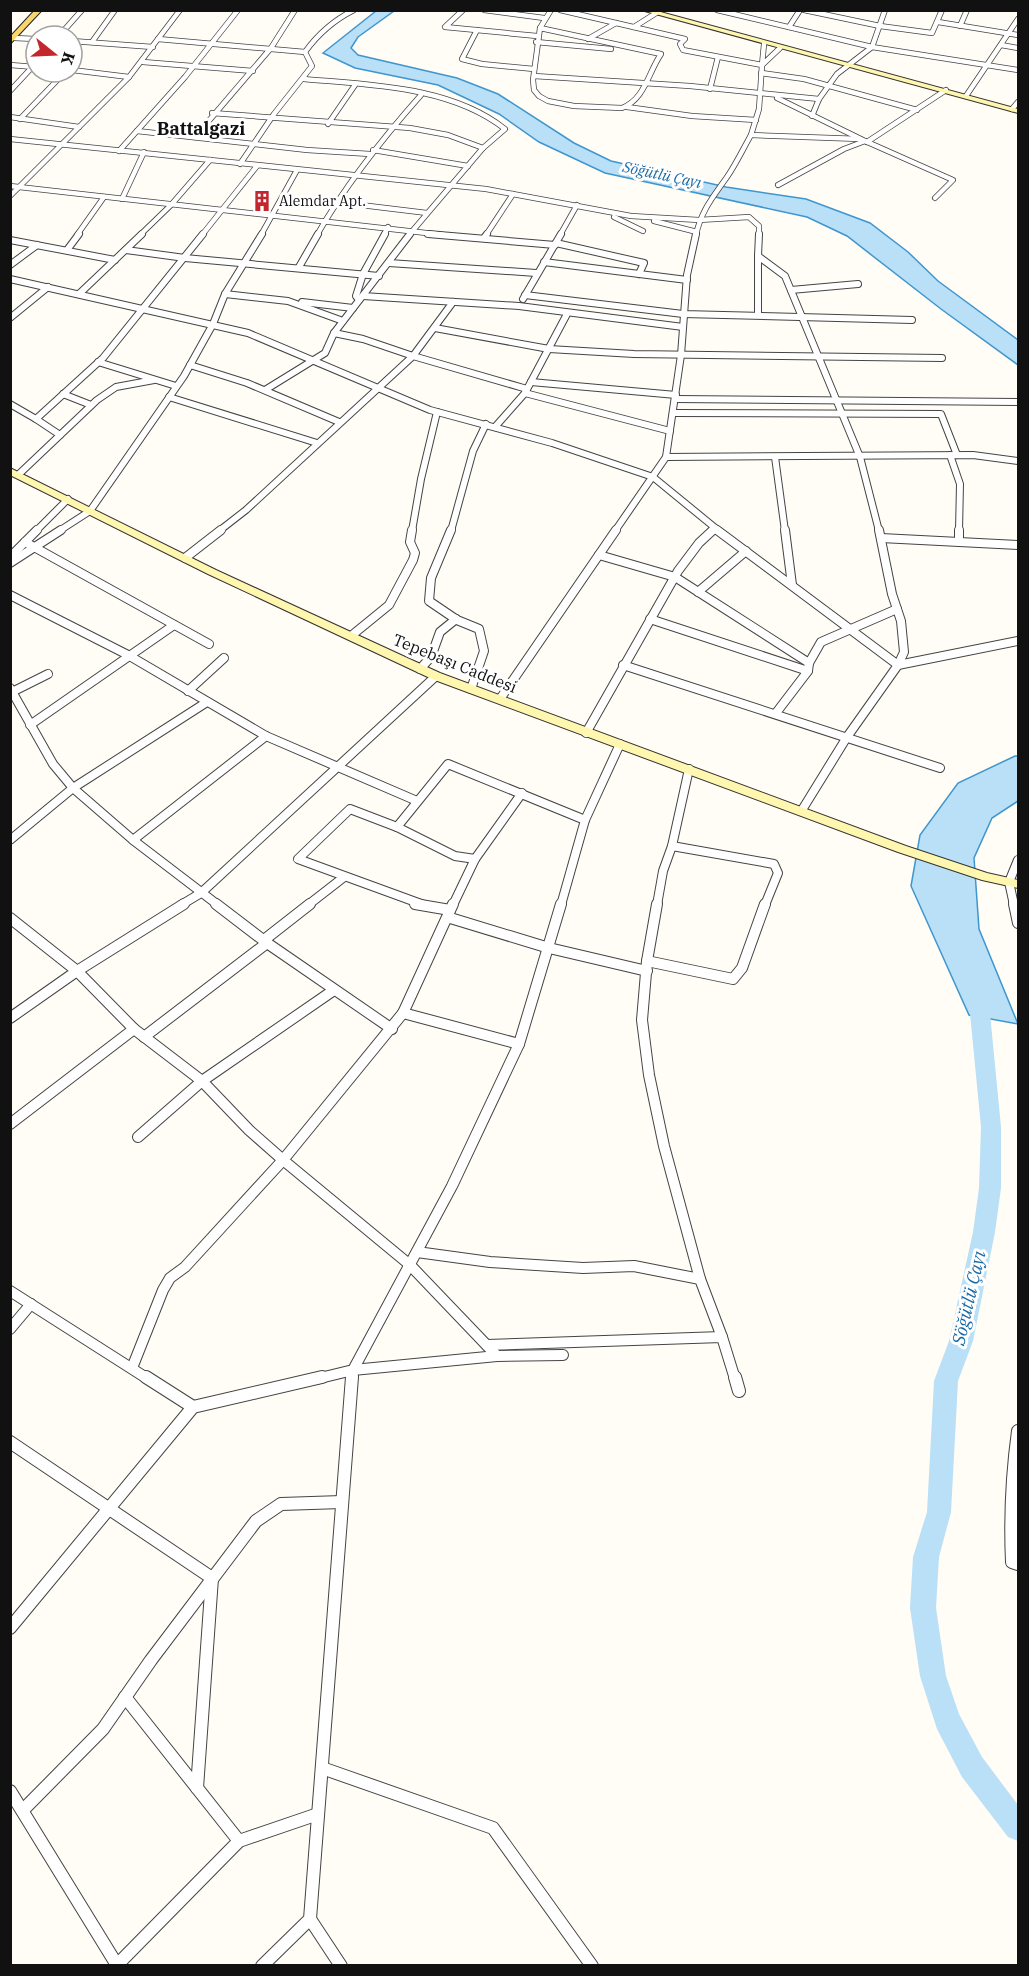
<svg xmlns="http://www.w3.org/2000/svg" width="1029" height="1976" viewBox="0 0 1029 1976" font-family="'IBM Plex Serif',serif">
  <rect width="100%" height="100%" fill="#fffdf5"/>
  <g fill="#b9e0f7" stroke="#3f96cf" stroke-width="1.5">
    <path d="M 376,11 L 394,11 L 358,37 L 351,48 L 358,55 L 457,78 L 498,94 L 574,143 L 611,161 L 726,187 L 806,199 L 870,223 L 908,252 L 938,281 L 1018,340 L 1018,365 L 941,309 L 847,236 L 807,217 L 605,173 L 539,142 L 499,114 L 438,85 L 355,68 L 323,53 Z"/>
    <path d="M 1015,756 L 1018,756 L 1018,801 L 992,818 L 974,858 L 979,929 L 1018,1024 L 969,1015 L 911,886 L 920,835 L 958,783 Z"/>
  </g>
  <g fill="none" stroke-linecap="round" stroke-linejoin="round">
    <path fill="#b9e0f7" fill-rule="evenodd" d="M 978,985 L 985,988 L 988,993 L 1001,1127 L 1001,1188 L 995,1232 L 973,1341 L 958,1381 L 951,1512 L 939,1557 L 936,1608 L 946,1676 L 959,1714 L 982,1757 L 1018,1805 L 1018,1841 L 1008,1837 L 962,1777 L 937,1729 L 920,1676 L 910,1608 L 913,1557 L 927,1512 L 934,1381 L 949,1341 L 973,1232 L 979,1188 L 981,1127 L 968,993 L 971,988 Z"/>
    <defs>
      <g id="street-far4">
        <path d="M 463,10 L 445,27 L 537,36"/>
        <path d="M 484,10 L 544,18"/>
        <path d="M 560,10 L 685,39 L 680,44 L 683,50 L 762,65 L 759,109 L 751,135 L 860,139"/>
        <path d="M 717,10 L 872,47 L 1018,70"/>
        <path d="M 804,10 L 880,26 L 932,33 L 942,10"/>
        <path d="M 938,22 L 1018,35"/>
        <path d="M 960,26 L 967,10"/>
        <path d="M 634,27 L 661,10"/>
        <path d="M 789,27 L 800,10"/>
        <path d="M 540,28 L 661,54 C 648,73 645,99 622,108 L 574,106 L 548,101 L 539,96 L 534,90 L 533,80 Z"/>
        <path d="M 540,28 L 551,10"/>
        <path d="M 477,30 L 462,59 L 482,64 L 534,69"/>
        <path d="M 59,36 L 82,10"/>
        <path d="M 14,38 L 36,39"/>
        <path d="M 158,39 L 305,52"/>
        <path d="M 588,39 L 616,23"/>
        <path d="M 72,41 L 153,47"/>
        <path d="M 92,42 L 115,10"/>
        <path d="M 536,42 L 611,49"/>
        <path d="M 764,44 L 762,65 L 780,48"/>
        <path d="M 1001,45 L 1018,48"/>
        <path d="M 143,62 L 253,71"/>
        <path d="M 10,65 L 35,67"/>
        <path d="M 72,70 L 129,77"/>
        <path d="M 761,73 L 804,79 L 917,110"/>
        <path d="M 534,76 L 690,86 L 819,99"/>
        <path d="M 304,79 C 370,85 451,86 505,129 L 483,148 L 409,235"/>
        <path d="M 710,89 L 718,57"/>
        <path d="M 10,91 L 36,63"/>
        <path d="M 966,96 L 1018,19"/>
        <path d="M 777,98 L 865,141 L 953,180 L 935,198"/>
        <path d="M 627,107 L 692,116 L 756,120"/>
        <path d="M 1012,109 L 1018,102"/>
        <path d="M 212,113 L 410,128 L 448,135 L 483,148"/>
        <path d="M 812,116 L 819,99 L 837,74 L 872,47 L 885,10"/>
        <path d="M 10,117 L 79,127"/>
        <path d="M 20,119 L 65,72"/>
        <path d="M 328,124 L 355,85"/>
        <path d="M 137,131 L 307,150 L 370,154"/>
        <path d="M 195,137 L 271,48 L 295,10"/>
        <path d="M 10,139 L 486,189 L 631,216 L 699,220 L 749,217 L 759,226 L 759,235"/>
        <path d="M 867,142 L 946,90"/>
        <path d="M 373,150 L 468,166"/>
        <path d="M 119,151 L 185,77 L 238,10"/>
        <path d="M 240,164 L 274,114 L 312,66 L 305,52 C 318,34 334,20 354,10"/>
        <path d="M 778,185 L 844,149 L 865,141"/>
        <path d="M 10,186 L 444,235"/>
        <path d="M 10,196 L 129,77 L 180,10"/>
        <path d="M 122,199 L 144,152"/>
        <path d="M 336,202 L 427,213"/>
        <path d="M 614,217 L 643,231"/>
        <path d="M 654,221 L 697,232"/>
        <path d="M 77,235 L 104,197"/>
        <path d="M 140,235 L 171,205 L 210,160"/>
        <path d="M 202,235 L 257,166"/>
        <path d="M 261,235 L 297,170"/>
        <path d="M 317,235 C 346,184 382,139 421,95"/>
        <path d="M 384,235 L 388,227"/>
        <path d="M 486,235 L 513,194"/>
        <path d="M 560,235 L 577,205"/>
        <path d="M 696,235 C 701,211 713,197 727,177 C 736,164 743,149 751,135"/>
      </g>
      <g id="street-far3">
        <path d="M 428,234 L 555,245"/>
        <path d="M 759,234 L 758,256 L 785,276 L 860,457 L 879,531"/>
        <path d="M 484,238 L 487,234"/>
        <path d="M 10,240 L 115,260"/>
        <path d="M 556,243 L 644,263 L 639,274"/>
        <path d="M 67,250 L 79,234"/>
        <path d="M 126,250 L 185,258 L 379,276"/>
        <path d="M 758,256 L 758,315"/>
        <path d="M 544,262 L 687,280"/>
        <path d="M 389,263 L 536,273"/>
        <path d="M 10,265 L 37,245"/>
        <path d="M 299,267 L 318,234"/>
        <path d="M 10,279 L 248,333 L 430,410 L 552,443 L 653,477 L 719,531"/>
        <path d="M 791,290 L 858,284"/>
        <path d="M 79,294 L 142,234"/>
        <path d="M 225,294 L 288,301 L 343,321"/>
        <path d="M 525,295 L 683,314 L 912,320"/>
        <path d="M 363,296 L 519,306 L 683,327"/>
        <path d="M 523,299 L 561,234"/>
        <path d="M 359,300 L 356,296 L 363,274 L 385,234"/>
        <path d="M 302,302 L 353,308"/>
        <path d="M 10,318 L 48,287"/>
        <path d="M 435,328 L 549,349 L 634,354 L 942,358"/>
        <path d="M 334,333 L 363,339 L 413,356 L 453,302"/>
        <path d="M 98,362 L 176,386"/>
        <path d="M 190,365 L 247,383 L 339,422"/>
        <path d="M 531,382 L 676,395"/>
        <path d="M 265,390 L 325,353 L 334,333 L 410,234"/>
        <path d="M 525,393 L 670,431"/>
        <path d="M 63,394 L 91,405"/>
        <path d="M 169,397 L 317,443"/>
        <path d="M 675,399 L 1018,402"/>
        <path d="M 10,404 L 36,419"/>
        <path d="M 673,413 L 941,414 L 957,455"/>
        <path d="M 495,427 L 525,393 L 567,314"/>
        <path d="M 60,435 L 36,419 L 103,358 L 203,234"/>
        <path d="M 950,455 L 960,484 L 959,531"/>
        <path d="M 666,457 L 973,455 L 1018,461"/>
        <path d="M 775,457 L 785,531"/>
        <path d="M 18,475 L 97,400 L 116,387 L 154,380"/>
        <path d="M 36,531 L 68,499"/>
        <path d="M 59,531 L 90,511 L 184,376 L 213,324 L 225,294 L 262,234"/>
        <path d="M 219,531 L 246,510 L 413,356 L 527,389"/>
        <path d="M 412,531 L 421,479 L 437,412"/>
        <path d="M 451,531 L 473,451 L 486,424"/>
        <path d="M 615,531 L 666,457 L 681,355 L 687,275 L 696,234"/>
        <path d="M 711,531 L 715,528"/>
      </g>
      <g id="street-far2">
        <path d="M 451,530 L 431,578 L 429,601 L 457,620 L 479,629 L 484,651 L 471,689"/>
        <path d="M 717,530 L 898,665 L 1018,641"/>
        <path d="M 785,530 L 792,585"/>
        <path d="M 881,538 L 1018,545"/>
        <path d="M 25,542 L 209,644"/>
        <path d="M 959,542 L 959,530"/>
        <path d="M 599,555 L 675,577 L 809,663"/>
        <path d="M 10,557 L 37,530"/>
        <path d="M 185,558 L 221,530"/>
        <path d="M 10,563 L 61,530"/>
        <path d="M 698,592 L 746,551"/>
        <path d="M 10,595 L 128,655 L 266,736 L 417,801"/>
        <path d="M 650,619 L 808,671"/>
        <path d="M 351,636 L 389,605 L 413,560 L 415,553 L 410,542 L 412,530"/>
        <path d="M 623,665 L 940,768"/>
        <path d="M 420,669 L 431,657 L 440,632 L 456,619"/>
        <path d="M 10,688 L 53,764 L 73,788 L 133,840 L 218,905"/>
        <path d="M 188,691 L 224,658"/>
        <path d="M 10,693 L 48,674"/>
        <path d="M 500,699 L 616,530"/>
        <path d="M 776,713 L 808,671 L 809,663 L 821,642 L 897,609"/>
        <path d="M 30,725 L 174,625"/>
        <path d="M 586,733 L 678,571 L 699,543 L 713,530"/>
        <path d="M 802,810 L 847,737 L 898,665 L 904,652 L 901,621 L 892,594 L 879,530"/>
        <path d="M 397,827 L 448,764 L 585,820"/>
        <path d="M 10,840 L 73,788 L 207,702"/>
        <path d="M 133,840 L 266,736"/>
        <path d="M 672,846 L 774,864 L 778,873 L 765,905"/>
        <path d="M 181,905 L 201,893 L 436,676"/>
        <path d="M 308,905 L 344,877"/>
        <path d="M 424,905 L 298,859 L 350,809 L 397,827 L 455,856 L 475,859"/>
        <path d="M 453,905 L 475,859 L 522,793"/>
        <path d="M 561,905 L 585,820 L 620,744"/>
        <path d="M 657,905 L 663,871 L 672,846 L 689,769"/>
        <path d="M 1014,905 L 1009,882 L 1018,860"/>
      </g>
      <g id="street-far1">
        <path d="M 216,904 L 267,943 L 392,1029"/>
        <path d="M 415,904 L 450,910"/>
        <path d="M 1014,904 L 1018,923"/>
        <path d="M 448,915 L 453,904"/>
        <path d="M 10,918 L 77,971 L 134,1029 L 202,1081 L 249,1130 L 283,1160 L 403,1013 L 519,1044"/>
        <path d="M 264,940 L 310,904"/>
        <path d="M 647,961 L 657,904"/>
        <path d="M 403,1013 L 447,917 L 549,948 L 647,971"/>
        <path d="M 10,1018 L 77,971 L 184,904"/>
        <path d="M 144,1037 L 267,943"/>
        <path d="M 10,1124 L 134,1029"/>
        <path d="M 138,1137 L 202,1081 L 334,990"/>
        <path d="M 417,1252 L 490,1262 L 583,1268 L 634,1266 L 700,1279 L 722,1337"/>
        <path d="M 700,1279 L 664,1146 L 649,1075 L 642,1020 L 647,961 L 733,979 L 742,968 L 765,904"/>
        <path d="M 10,1291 L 148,1379"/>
        <path d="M 10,1329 L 31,1304"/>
        <path d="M 487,1345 L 722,1337 L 735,1379"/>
        <path d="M 132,1368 L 163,1290 L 170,1278 L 185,1267 L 283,1160 L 410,1265 L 497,1356"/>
        <path d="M 316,1379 L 353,1370 L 452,1186 L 519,1044 L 561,904"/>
        <path d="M 352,1379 L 353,1370 L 497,1356 L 563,1355"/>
      </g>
      <g id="street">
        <path d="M 146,1377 L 193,1407"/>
        <path d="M 735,1377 L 739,1391"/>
        <path d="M 1018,1431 C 1012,1475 1010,1518 1012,1562 L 1018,1564"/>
        <path d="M 10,1442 L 212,1578 L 197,1788"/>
        <path d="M 10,1628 L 193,1407 L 322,1377"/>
        <path d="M 125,1697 L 239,1841"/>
        <path d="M 322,1768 L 493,1828 L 592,1966"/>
        <path d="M 10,1791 L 117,1965 L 239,1841 L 318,1814"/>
        <path d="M 23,1810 L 103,1729 L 151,1660 L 256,1521 L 281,1504 L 342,1502"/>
        <path d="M 310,1919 L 341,1966"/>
        <path d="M 262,1966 L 310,1919 L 352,1377"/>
      </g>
      <g id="secondary">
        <path d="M 641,10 L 653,10 L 1018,109 L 1018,113 Z"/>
        <path d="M 10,468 L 216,570 L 440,673 L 906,846 L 987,873 L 1018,880 L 1018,888 L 982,880 L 898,852 L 432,679 L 208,574 L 10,475 Z"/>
      </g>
      <path id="primary" d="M 35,10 L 42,10 L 10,44 L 10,37 Z"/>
    </defs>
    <use href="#street-far4" stroke="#444" stroke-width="6"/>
    <use href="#street-far3" stroke="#444" stroke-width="8"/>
    <use href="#street-far2" stroke="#444" stroke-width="10"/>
    <use href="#street-far1" stroke="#444" stroke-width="12"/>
    <use href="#street" stroke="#444" stroke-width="14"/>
    <use href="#secondary" stroke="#333" stroke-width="2"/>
    <use href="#primary" stroke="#222" stroke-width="2"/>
    <use href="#street-far4" stroke="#fff" stroke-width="4.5"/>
    <use href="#street-far3" stroke="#fff" stroke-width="6"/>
    <use href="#street-far2" stroke="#fff" stroke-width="8"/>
    <use href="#street-far1" stroke="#fff" stroke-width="10"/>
    <use href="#street" stroke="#fff" stroke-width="12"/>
    <use href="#secondary" fill="#fff6b0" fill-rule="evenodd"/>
    <use href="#primary" fill="#f9d66b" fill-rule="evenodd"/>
  </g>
  <defs>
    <symbol id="building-bare" viewBox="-9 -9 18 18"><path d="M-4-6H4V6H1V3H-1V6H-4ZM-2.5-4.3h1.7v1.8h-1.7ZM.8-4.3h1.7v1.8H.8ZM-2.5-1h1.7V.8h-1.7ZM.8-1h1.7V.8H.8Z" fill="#c4262e" stroke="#fff" stroke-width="2.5" paint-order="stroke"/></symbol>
  </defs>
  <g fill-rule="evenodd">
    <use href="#building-bare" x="247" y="186" width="30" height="30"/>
  </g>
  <g text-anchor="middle" stroke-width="6" stroke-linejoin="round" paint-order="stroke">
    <g font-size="14" fill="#111" stroke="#fff" text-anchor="start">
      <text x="279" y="206">Alemdar Apt.</text>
    </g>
    <g font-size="15" font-style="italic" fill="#1768a6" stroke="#fff">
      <text transform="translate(662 175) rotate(12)" y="5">Söğütlü Çayı</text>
    </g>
    <g font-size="16" fill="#111" stroke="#fff">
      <text transform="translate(455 663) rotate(22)" y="6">Tepebaşı Caddesi</text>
    </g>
    <g font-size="18" font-weight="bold" fill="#111" stroke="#fff">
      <text x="201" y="135">Battalgazi</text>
    </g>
    <g font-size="18" font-style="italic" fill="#1768a6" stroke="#fff">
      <text transform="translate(969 1298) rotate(-77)" y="6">Söğütlü Çayı</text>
    </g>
  </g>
  <rect width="1029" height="1976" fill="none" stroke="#111111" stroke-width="24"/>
  <g transform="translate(54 54) rotate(108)"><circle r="28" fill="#ffffff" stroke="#a0a0a0" stroke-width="1.5"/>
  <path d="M0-4.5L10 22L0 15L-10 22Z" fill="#c4262e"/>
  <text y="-9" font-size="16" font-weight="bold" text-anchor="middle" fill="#111111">K</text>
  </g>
</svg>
